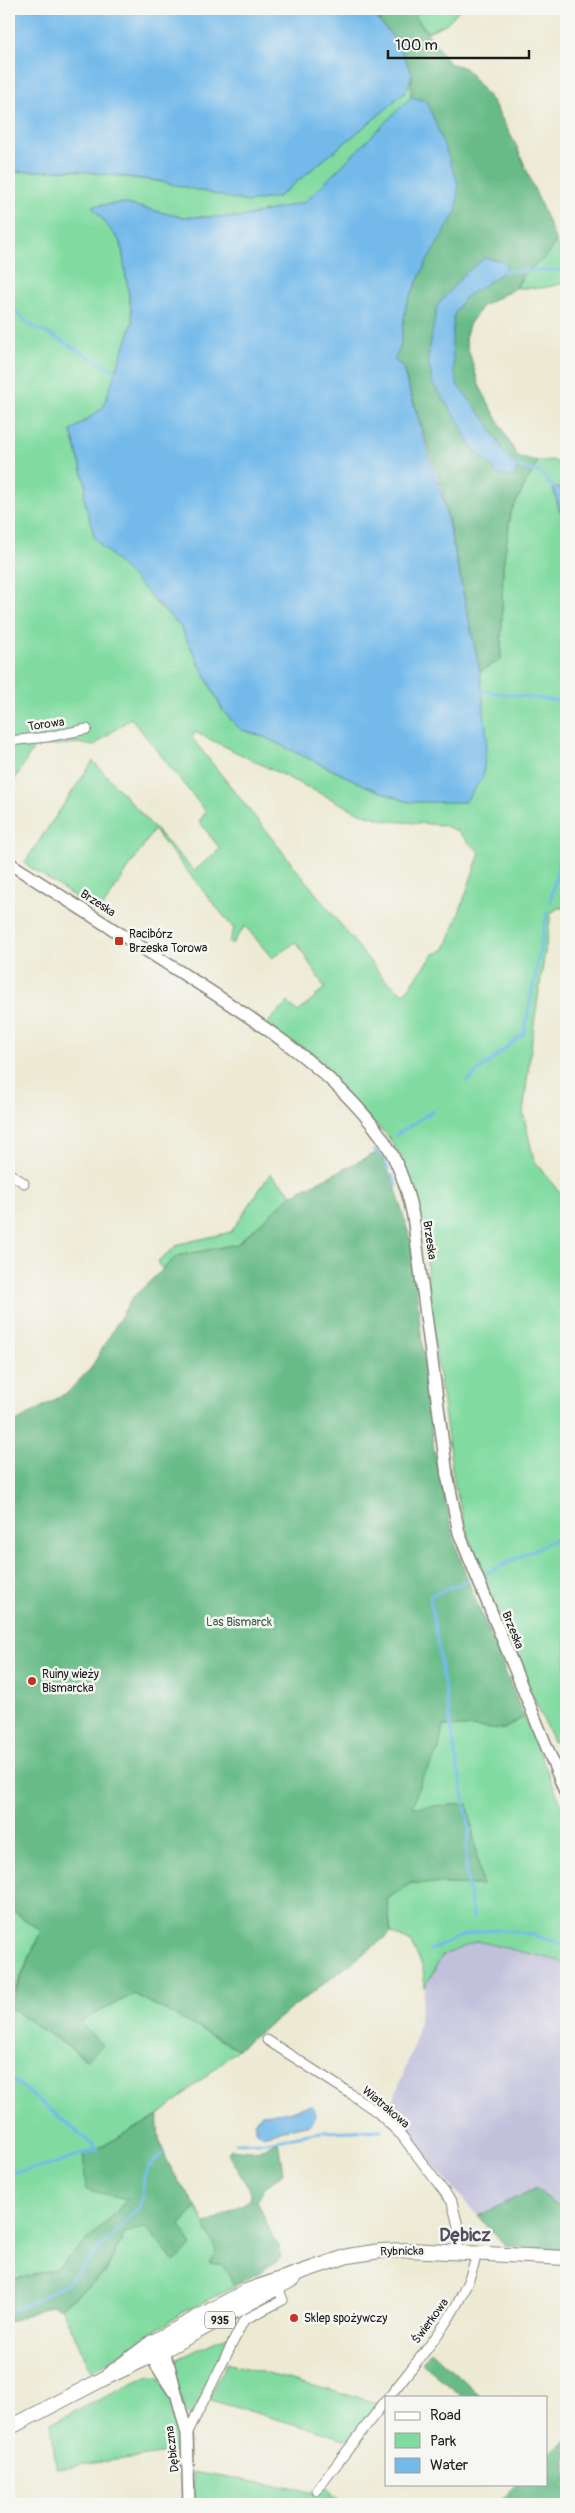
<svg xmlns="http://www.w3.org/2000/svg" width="575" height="2513" viewBox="0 0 575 2513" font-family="Pangolin,sans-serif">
  <rect width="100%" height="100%" fill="#f6f6f2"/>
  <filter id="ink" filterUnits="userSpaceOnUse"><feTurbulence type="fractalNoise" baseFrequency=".02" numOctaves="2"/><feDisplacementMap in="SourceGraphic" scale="10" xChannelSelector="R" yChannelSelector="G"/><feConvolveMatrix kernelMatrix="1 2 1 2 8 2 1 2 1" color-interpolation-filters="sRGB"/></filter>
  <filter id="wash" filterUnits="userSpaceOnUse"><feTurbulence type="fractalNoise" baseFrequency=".0096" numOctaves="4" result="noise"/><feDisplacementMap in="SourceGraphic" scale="20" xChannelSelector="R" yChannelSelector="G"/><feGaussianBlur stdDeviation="1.12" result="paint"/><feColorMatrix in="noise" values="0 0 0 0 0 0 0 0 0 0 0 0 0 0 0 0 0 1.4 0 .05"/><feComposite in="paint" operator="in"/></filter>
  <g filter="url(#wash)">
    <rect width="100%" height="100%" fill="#edead4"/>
    <path fill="#c2c1dc" d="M 477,1941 L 560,1961 L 566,1967 L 566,2207 L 554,2204 L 536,2188 L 478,2216 L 388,2115 L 415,2042 L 425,1987 L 441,1956 Z"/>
    <g fill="#81dba1" stroke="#4e7c5e" fill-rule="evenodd">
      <path d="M 421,9 L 460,9 L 447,23 L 428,32 L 415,16 Z"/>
      <path d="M 412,74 L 411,97 L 306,202 L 241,217 L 181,217 L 122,203 L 93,206 L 121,243 L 133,322 L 103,408 L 71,431 L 86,485 L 84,498 L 153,600 L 180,626 L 223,711 L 240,729 L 264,737 L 368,787 L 408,802 L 481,691 L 480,672 L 501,659 L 503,566 L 511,512 L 538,461 L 552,460 L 566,467 L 566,494 L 558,487 L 553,487 L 560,512 L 566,516 L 566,908 L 558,908 L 551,913 L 534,1024 L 523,1113 L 534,1160 L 566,1201 L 566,1736 L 553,1742 L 478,1569 L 455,1488 L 430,1312 L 425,1238 L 414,1191 L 402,1158 L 387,1135 L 266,1024 L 288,1002 L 298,1012 L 325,988 L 296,942 L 272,958 L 245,926 L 231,945 L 229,942 L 234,929 L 154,830 L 99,913 L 24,863 L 93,761 L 194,871 L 220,849 L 199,821 L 206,812 L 131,718 L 93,746 L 78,743 L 34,747 L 9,789 L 9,172 L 71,170 L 278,197 L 385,110 L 408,88 ZM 195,732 L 360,813 L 389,821 L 443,825 L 457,831 L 480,853 C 468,885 459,917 445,949 L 434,954 L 404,994 L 384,979 L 192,738 Z"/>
      <path d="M 556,241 L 562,261 L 566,260 L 566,283 L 542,288 L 516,288 C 526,269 544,260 556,241 Z"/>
      <path d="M 270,1174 L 293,1194 L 237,1244 L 177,1256 L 162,1270 L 158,1261 L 179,1244 L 231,1232 Z"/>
      <path d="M 524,1717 L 566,1815 L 566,1967 L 560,1961 L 477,1941 L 442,1956 L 425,1987 L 423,1968 L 410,1941 L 391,1933 L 387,1899 L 411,1883 L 482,1885 L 412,1807 L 422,1778 L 438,1753 L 443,1726 L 504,1729 Z"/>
      <path d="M 9,1908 L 41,1931 L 9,2003 Z"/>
      <path d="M 134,1994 L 238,2049 L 158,2116 L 101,2147 L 83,2153 L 128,2198 L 110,2219 L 56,2269 L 9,2281 L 9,2007 L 86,2059 L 79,2022 Z"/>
      <path d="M 197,2207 L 235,2287 L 182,2313 L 92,2372 L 61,2307 L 105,2274 L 125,2233 L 146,2226 L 174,2262 L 180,2225 Z"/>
      <path d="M 229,2335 L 222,2360 L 191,2418 L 183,2407 L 173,2368 L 178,2359 Z"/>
      <path d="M 227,2363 L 378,2403 L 349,2440 L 207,2399 Z"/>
      <path d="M 151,2375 L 154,2378 L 158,2376 C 173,2400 181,2423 182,2451 L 56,2468 L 51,2423 Z"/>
      <path d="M 192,2472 L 317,2492 L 325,2486 L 343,2504 L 192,2504 Z"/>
    </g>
    <g fill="#68bb87" stroke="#426c52">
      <path d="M 369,9 L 421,9 L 415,16 L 449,63 L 465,68 L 493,102 L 517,147 L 556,241 L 547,256 L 523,275 L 516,288 L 482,306 L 469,325 L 465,338 L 479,385 L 517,456 L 538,461 L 511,512 L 503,566 L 501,660 L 480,672 L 441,485 L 402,366 L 394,360 L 400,347 L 406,305 L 426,263 L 427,102 L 411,97 L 412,74 L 398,43 Z"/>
      <path d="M 380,1151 L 396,1189 L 411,1242 L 434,1451 L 455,1543 L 471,1589 L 524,1717 L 504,1729 L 443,1726 L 438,1753 L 422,1778 L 412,1807 L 468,1804 L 482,1885 L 411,1883 L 387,1899 L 391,1933 L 238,2049 L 134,1994 L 79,2022 L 103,2045 L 87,2059 L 9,2007 L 41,1931 L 9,1908 L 9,1426 L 68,1392 L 91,1368 L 131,1299 L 177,1256 L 237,1244 L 293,1194 Z"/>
      <path d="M 158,2116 C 155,2150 178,2181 197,2207 L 180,2225 L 192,2246 L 174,2262 L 146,2227 L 125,2233 L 104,2274 L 61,2307 L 52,2305 L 9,2322 L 9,2281 L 56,2269 L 110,2219 L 127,2199 L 86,2190 L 83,2153 L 101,2147 Z"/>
      <path d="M 278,2140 L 283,2173 L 264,2188 L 257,2201 L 274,2239 L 280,2247 L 281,2257 L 261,2272 L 234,2285 L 223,2265 L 209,2263 L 216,2251 L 205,2225 L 250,2200 L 251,2192 L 227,2153 L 231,2149 C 254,2152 258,2153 278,2140 Z"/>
      <path d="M 536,2188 L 554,2204 L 566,2207 L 566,2251 L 505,2246 L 478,2216 Z"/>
      <path d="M 431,2351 L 481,2397 L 463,2397 L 422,2363 Z"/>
      <path d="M 566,2441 L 566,2504 L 498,2504 L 517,2484 L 546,2484 L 546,2456 Z"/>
    </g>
    <g fill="#73baea" stroke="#486b83">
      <path d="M 9,9 L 369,9 L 398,43 L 412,74 L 408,88 L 385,110 L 278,197 L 247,202 L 159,181 L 71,170 L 9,172 Z"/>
      <path d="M 411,97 L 427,101 L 458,183 L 457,210 L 426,263 L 406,305 L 400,347 L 394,360 L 402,366 L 444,503 L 480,672 L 487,738 L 483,777 L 465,802 L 408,802 L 368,787 L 264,737 L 240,729 L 223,711 L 180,626 L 95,539 L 84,498 L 86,485 L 71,431 L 103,408 L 133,322 L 121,243 L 92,206 L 122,203 L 181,217 L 241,217 L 305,202 Z"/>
      <path d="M 485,258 L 502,261 L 507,265 L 505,271 L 463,299 L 454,315 L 452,342 L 454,371 L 458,386 L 488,423 L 503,451 L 517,466 L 517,471 L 514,476 L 506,477 L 497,473 L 469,443 L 459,422 L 432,382 L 428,358 L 437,306 L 464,274 Z"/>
      <path d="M 553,487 L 558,487 L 566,494 L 566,516 L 560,512 Z"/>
      <path d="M 310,2105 L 314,2108 C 316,2115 316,2118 310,2124 L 262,2135 L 256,2130 L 255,2122 L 261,2114 L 288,2112 Z"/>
    </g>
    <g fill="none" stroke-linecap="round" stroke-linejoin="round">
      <g stroke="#73baea" stroke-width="3">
        <path d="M 505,271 L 566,270"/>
        <path d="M 9,306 L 33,327 L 53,336 L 116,372"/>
        <path d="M 517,466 L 541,473 L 553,487"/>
        <path d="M 481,691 L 566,702"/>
        <path d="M 550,902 L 566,833"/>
        <path d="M 467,1081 L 524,1033 L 547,913"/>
        <path d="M 396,1135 L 433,1111"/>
        <path d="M 375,1150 L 381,1157"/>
        <path d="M 385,1163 L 389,1170"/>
        <path d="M 392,1175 L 397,1186"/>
        <path d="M 483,1575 L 566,1534"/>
        <path d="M 468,1580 L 430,1596 L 455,1753 L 470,1829 L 466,1847 L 466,1875 L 474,1919"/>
        <path d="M 430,1950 C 481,1922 514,1926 566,1946"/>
        <path d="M 9,2076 L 98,2149 L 48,2166 L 9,2173"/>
        <path d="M 235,2143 L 266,2142 L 320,2132 L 382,2130"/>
        <path d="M 9,2311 L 33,2302 L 66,2284 L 139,2207 C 149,2180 134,2177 162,2154"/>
      </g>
    </g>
  </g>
  <g filter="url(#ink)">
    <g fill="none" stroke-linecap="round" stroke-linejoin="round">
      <defs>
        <g id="minor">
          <path d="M 9,741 L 47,737 L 87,729"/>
          <path d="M 9,1173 L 24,1183"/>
          <path d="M 267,2040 L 351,2094 L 377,2112 L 402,2136 L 452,2202 L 458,2226 L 458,2252"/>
          <path d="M 389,2397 C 425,2350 463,2312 477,2253"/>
          <path d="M 187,2434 L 244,2320 L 283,2300 L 276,2283"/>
          <path d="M 317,2490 L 386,2400"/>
        </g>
        <g id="tertiary">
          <path d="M 9,863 C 67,900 126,937 185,975 C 255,1020 331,1067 381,1136 C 398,1160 407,1187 413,1216 L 447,1475 L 459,1533 L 566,1794"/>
          <path d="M 156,2347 L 163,2354 L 169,2366 L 187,2434 L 189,2504"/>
          <path d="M 152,2348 L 155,2363 L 173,2391"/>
        </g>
        <g id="primary">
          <path d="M 103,2379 L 151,2343 L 246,2291 L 348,2256 L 380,2251 L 409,2250 L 566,2258"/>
          <path d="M 9,2428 L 103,2379 L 162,2351 L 293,2279"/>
        </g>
      </defs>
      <use href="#minor" stroke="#848378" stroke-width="11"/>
      <use href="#tertiary" stroke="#848378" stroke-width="14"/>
      <use href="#primary" stroke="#848378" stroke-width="16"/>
      <use href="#minor" stroke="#fff" stroke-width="9"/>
      <use href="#tertiary" stroke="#fff" stroke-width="11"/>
      <use href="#primary" stroke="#fff" stroke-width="14"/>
    </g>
  </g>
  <g fill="#c8321e" stroke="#f6f6f2" stroke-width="2">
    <rect x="114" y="936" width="10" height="10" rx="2.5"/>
    <circle cx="32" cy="1681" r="5"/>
    <circle cx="294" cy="2318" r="5"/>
  </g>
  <g text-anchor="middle" stroke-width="5" stroke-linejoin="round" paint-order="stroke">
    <rect fill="#f6f6f2" stroke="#5d5d5c" stroke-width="1" x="205" y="2311.5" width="30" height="17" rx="4"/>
    <g font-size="11" font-weight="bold" fill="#1c1c1c">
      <text x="220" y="2324">935</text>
    </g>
    <g font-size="12" fill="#1c1c1c" stroke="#f6f6f2">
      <text transform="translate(46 724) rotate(-8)" y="4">Torowa</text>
      <text transform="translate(98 903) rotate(33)" y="4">Brzeska</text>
      <text transform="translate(430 1240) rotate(82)" y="4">Brzeska</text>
      <text transform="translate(513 1630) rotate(68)" y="4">Brzeska</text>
      <text transform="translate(386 2107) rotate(40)" y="4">Wiatrakowa</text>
      <text transform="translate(402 2251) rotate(-1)" y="4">Rybnicka</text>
      <text transform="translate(430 2321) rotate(-54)" y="4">Świerkowa</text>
      <text transform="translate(172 2449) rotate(-97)" y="4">Dębiczna</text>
    </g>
    <g font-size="12" fill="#1c1c1c" stroke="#f6f6f2" text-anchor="start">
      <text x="129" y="938">Racibórz<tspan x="129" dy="14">Brzeska Torowa</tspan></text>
      <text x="42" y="1678">Ruiny wieży<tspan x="42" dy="14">Bismarcka</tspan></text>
      <text x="304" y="2322">Sklep spożywczy</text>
    </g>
    <g font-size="12" fill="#3f5f4b" stroke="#f6f6f2">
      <text x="239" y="1626">Las Bismarck</text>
    </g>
    <g font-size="18" font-weight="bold" fill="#514f5f" stroke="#f6f6f2">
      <text x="465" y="2241">Dębicz</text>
    </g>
  </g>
  <rect width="575" height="2513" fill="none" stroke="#f6f6f2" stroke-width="30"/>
  <rect x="385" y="2396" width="162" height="90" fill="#f6f6f2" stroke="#9f9f9c"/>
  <rect x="395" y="2412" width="25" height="8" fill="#ffffff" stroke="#9f9f9c"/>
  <text x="430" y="2420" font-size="15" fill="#1c1c1c">Road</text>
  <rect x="395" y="2433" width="25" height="15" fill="#81dba1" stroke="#9f9f9c"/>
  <text x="430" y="2446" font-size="15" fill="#1c1c1c">Park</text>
  <rect x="395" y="2458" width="25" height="15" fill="#73baea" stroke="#9f9f9c"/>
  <text x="430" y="2470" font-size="15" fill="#1c1c1c">Water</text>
  <path d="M388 50v8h141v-8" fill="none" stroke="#1c1c1c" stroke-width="2.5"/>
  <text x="395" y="50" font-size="15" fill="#1c1c1c" stroke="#f6f6f2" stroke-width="4" paint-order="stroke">100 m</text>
</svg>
